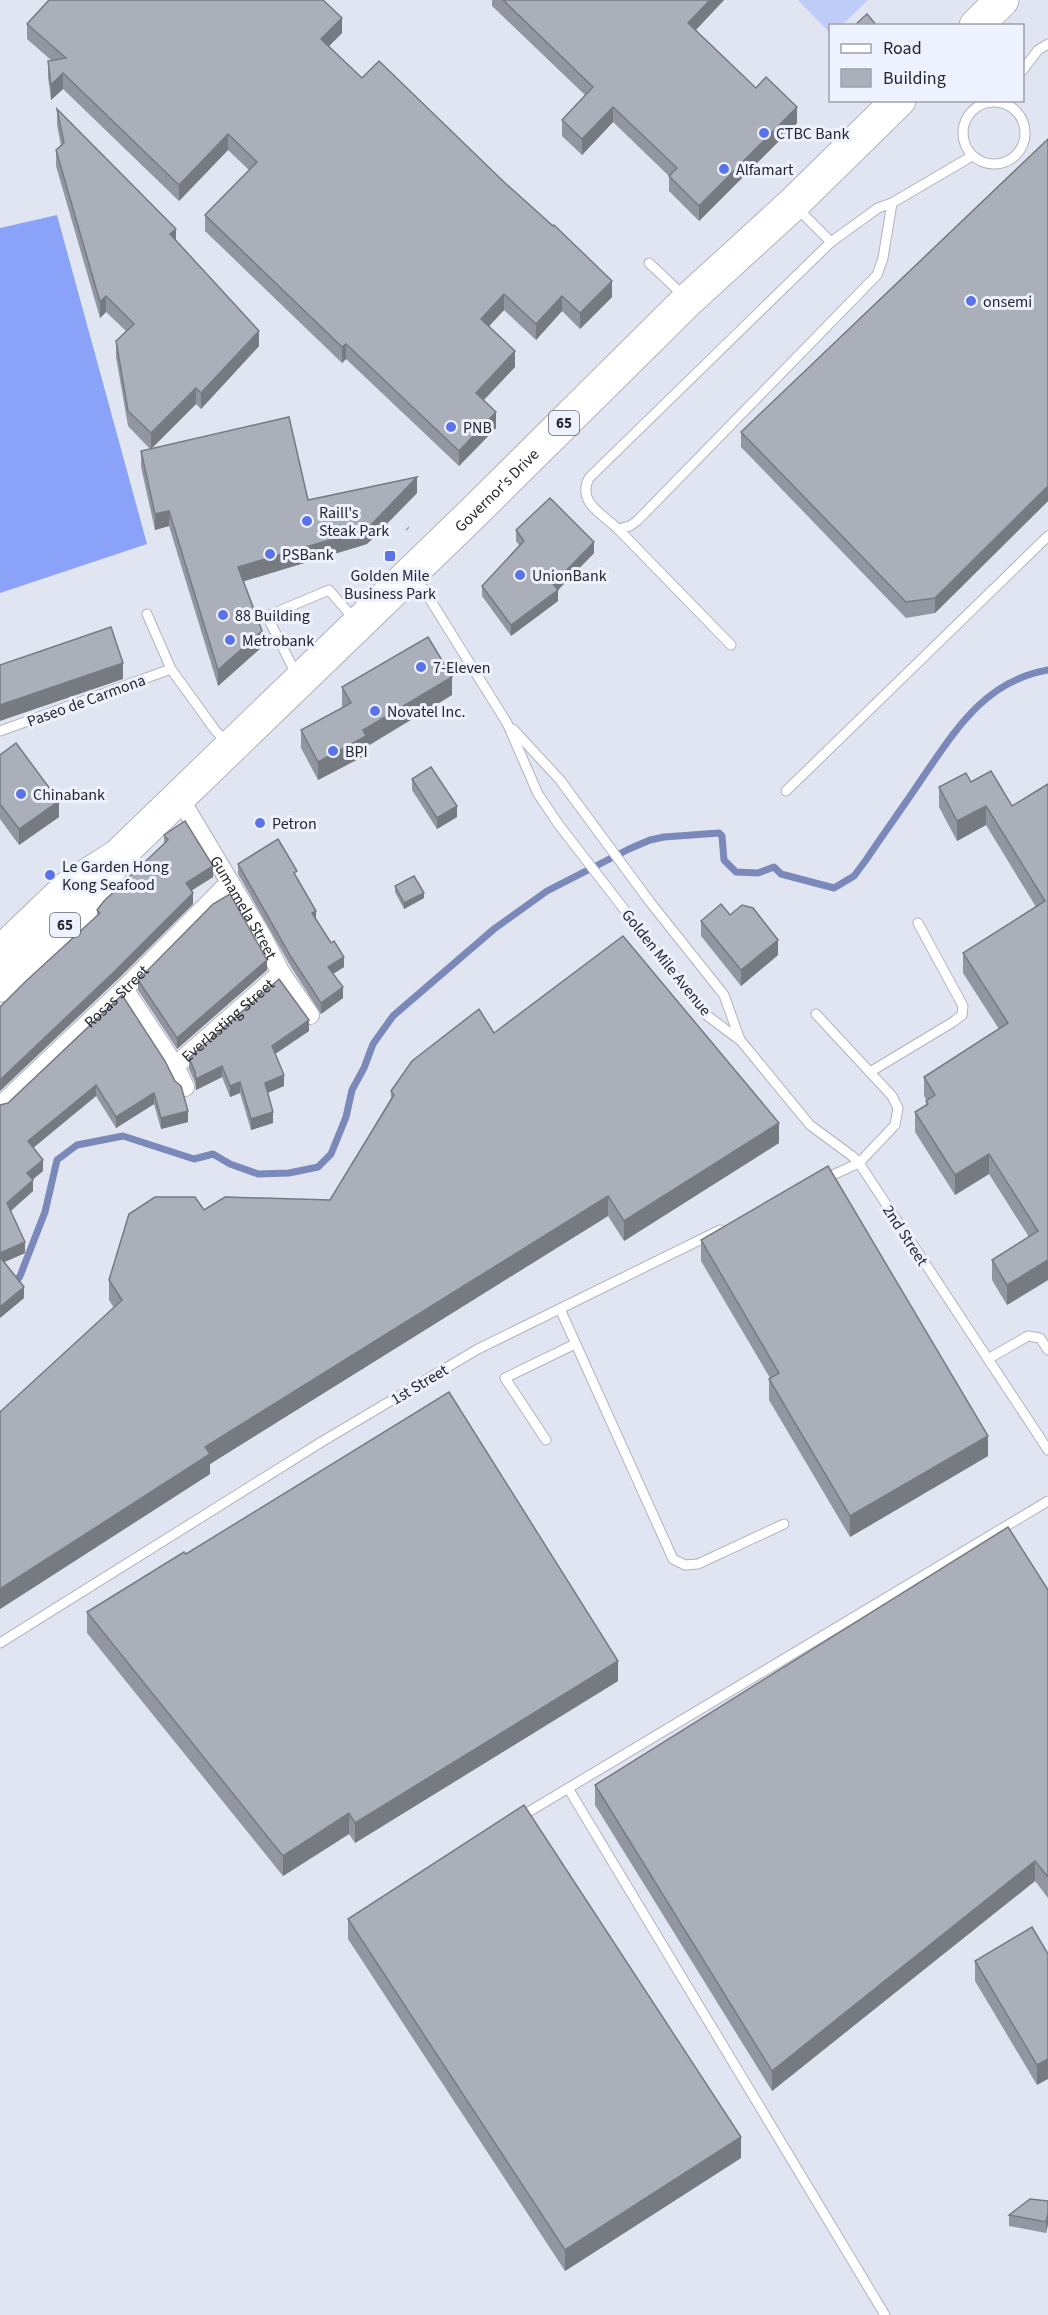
<svg xmlns="http://www.w3.org/2000/svg" width="1048" height="2315" viewBox="0 0 1048 2315" font-family="'Source Sans 3',sans-serif">
  <rect width="100%" height="100%" fill="#e1e5f1"/>
  <path fill="#beccf7" d="M 798,0 L 868,0 L 842,25 L 830,26 L 830,33 Z"/>
  <path fill="#8aa2f7" d="M 57,215 L 147,544 L 0,593 L 0,228 Z"/>
  <g fill="none" stroke-linecap="round" stroke-linejoin="round">
    <path stroke="#7a89ba" stroke-width="7" d="M 14,1285 L 20,1276 L 45,1212 L 57,1160 L 77,1145 L 123,1136 L 194,1159 L 213,1154 L 230,1164 L 258,1174 L 289,1173 L 318,1167 L 331,1154 L 346,1117 L 352,1090 L 364,1068 L 373,1044 L 393,1016 L 494,929 L 547,891 L 629,849 L 650,840 L 664,837 L 719,833 L 722,836 L 724,860 L 736,872 L 758,873 L 774,867 L 781,874 L 834,888 L 854,876 L 866,860 C 884,833 903,807 921,780 C 955,731 984,681 1048,670"/>
    <defs>
      <g id="lane">
        <path d="M 1022,71 L 1038,50 L 1048,44"/>
        <circle cx="994" cy="133" r="31"/>
        <path d="M 892,203 L 883,258 L 877,275 L 638,520 L 630,526 L 618,529 C 601,513 577,502 589,478 L 831,242 L 878,208 L 892,203 L 972,156"/>
        <path d="M 797,208 L 831,242"/>
        <path d="M 649,263 L 684,296"/>
        <path d="M 618,529 L 731,645"/>
        <path d="M 416,577 L 507,723 L 538,794 L 559,825 L 705,1014 L 741,1041 L 810,1125 L 852,1156 L 859,1163 L 1048,1450"/>
        <path d="M 147,614 L 171,669 L 215,730 L 228,744"/>
        <path d="M 296,674 L 267,616 L 329,590 L 355,620"/>
        <path d="M 513,729 L 560,780 L 650,902 L 724,995 L 740,1040"/>
        <path d="M 0,731 L 171,669"/>
        <path d="M 786,791 L 1048,536"/>
        <path d="M 816,1014 L 892,1096 L 898,1108 L 895,1125 L 859,1163 L 824,1179"/>
        <path d="M 870,1072 L 953,1022 L 962,1015 L 963,1006 L 918,923"/>
        <path d="M 560,1309 L 673,1559 L 685,1565 L 698,1564 L 784,1524"/>
        <path d="M 988,1359 L 1028,1336 L 1040,1338 L 1048,1350"/>
        <path d="M 546,1440 L 505,1378 L 575,1344"/>
        <path d="M 0,1643 L 323,1441 L 478,1349 L 720,1230"/>
        <path d="M 568,1788 L 885,2315"/>
        <path d="M 520,1817 L 1048,1501"/>
      </g>
      <g id="street">
        <path id="s1" d="M 179,797 L 262,936 L 281,973 L 310,1015"/>
        <path d="M 124,989 L 175,1066 L 185,1087"/>
        <path id="s2" d="M 175,1066 L 281,973"/>
        <path id="s3" d="M 0,1106 L 124,989 L 230,882"/>
      </g>
      <g id="highway">
        <path d="M 976,26 L 1002,0"/>
        <path id="s4" d="M 0,953 L 68,888 L 118,856 L 468,518 L 688,300 L 793,204 L 899,100"/>
        <path d="M 0,985 L 85,907 L 112,865"/>
      </g>
    </defs>
    <use href="#lane" stroke="#b0b4c0" stroke-width="11"/>
    <use href="#street" stroke="#b0b4c0" stroke-width="20"/>
    <use href="#highway" stroke="#b0b4c0" stroke-width="35"/>
    <path stroke="#9ea1aa" stroke-width="4" stroke-dasharray="1.5 4.5" stroke-linecap="butt" d="M 407,528 L 410,531"/>
    <use href="#lane" stroke="#fff" stroke-width="9"/>
    <use href="#street" stroke="#fff" stroke-width="18"/>
    <use href="#highway" stroke="#fff" stroke-width="33"/>
  </g>
  <g fill="#9396a0">
    <path d="M 492,0 L 724,0 L 696,30 L 756,88 L 797,123 L 699,221 L 669,191 L 669,176 L 613,122 L 582,155 L 562,136 L 562,120 L 585,95 L 492,6 Z"/>
    <path d="M 27,24 L 342,33 L 329,46 L 362,78 L 612,297 L 580,329 L 562,311 L 536,340 L 504,310 L 489,326 L 515,367 L 484,400 L 496,428 L 459,466 L 346,359 L 342,363 L 205,231 L 205,215 L 249,170 L 228,150 L 179,201 L 63,89 L 51,100 L 48,77 L 48,61 L 51,60 L 27,39 Z"/>
    <path d="M 57,109 L 176,241 L 259,346 L 201,409 L 196,404 L 152,448 L 308,500 L 417,493 L 367,544 L 244,581 L 262,647 L 218,686 L 169,526 L 155,530 L 141,467 L 141,451 L 150,449 L 128,426 L 116,357 L 116,341 L 126,331 L 106,312 L 100,318 L 56,166 L 56,150 L 61,146 L 57,125 Z"/>
    <path d="M 1048,139 L 1048,501 L 935,613 L 906,618 L 741,447 L 741,432 Z"/>
    <path d="M 516,530 L 594,553 L 558,590 L 558,601 L 511,636 L 482,596 L 482,586 L 519,545 L 516,541 Z"/>
    <path d="M 342,687 L 452,695 L 366,747 L 366,755 L 318,780 L 301,748 L 301,730 L 343,707 L 342,706 Z"/>
    <path d="M 0,755 L 59,817 L 19,845 L 0,819 Z"/>
    <path d="M 412,779 L 457,817 L 437,829 L 412,790 Z"/>
    <path d="M 971,782 L 1012,806 L 1048,784 L 1048,1280 L 1007,1305 L 992,1280 L 992,1260 L 1029,1237 L 989,1174 L 955,1195 L 915,1132 L 915,1112 L 926,1105 L 927,1101 L 924,1096 L 924,1077 L 999,1029 L 963,973 L 963,953 L 1036,907 L 986,825 L 957,841 L 939,807 L 939,787 Z"/>
    <path d="M 164,835 L 213,877 L 191,891 L 193,904 L 116,981 L 97,915 L 97,910 L 164,844 Z"/>
    <path d="M 238,864 L 297,879 L 316,919 L 344,967 L 333,974 L 343,998 L 321,1014 L 291,967 L 238,874 Z"/>
    <path d="M 395,886 L 424,898 L 404,909 L 395,892 Z"/>
    <path d="M 730,915 L 778,955 L 741,986 L 701,936 L 701,921 Z"/>
    <path d="M 267,970 L 177,1049 L 138,990 L 138,980 Z"/>
    <path d="M 122,995 L 188,1122 L 161,1129 L 154,1104 L 116,1128 L 96,1096 L 33,1148 L 43,1171 L 32,1180 L 33,1191 L 11,1211 L 25,1253 L 4,1262 L 24,1298 L 0,1318 L 8,1103 Z"/>
    <path d="M 309,1031 L 275,1054 L 284,1086 L 267,1093 L 273,1123 L 251,1130 L 240,1093 L 230,1097 L 222,1077 L 196,1090 L 195,1083 L 189,1069 L 189,1058 Z"/>
    <path d="M 494,1033 L 779,1143 L 624,1241 L 608,1216 L 210,1464 L 210,1474 L 0,1609 L 0,1412 L 114,1308 L 109,1300 L 109,1280 L 204,1210 L 330,1200 L 391,1098 L 391,1091 Z"/>
    <path d="M 701,1240 L 988,1456 L 850,1537 L 769,1400 L 769,1379 L 770,1378 L 701,1261 Z"/>
    <path d="M 186,1554 L 618,1681 L 355,1843 L 349,1834 L 283,1876 L 87,1633 L 87,1612 Z"/>
    <path d="M 1048,1590 L 1048,1898 L 1035,1881 L 772,2091 L 595,1805 L 595,1785 Z"/>
    <path d="M 348,1919 L 741,2158 L 565,2271 L 348,1939 Z"/>
    <path d="M 1048,1954 L 1037,2085 L 975,1981 L 975,1961 Z"/>
    <path d="M 1048,2201 L 1048,2224 L 1046,2233 L 1009,2226 L 1009,2215 Z"/>
  </g>
  <g fill="#787a82">
    <path d="M 710,0 L 724,0 L 688,38 L 688,23 Z"/>
    <path d="M 342,18 L 342,33 L 321,54 L 321,39 Z"/>
    <path d="M 63,73 L 63,89 L 51,100 L 51,85 Z"/>
    <path d="M 613,107 L 613,122 L 582,155 L 582,139 Z"/>
    <path d="M 797,107 L 797,123 L 699,221 L 699,206 Z"/>
    <path d="M 228,134 L 228,150 L 179,201 L 179,185 Z"/>
    <path d="M 176,229 L 176,244 L 170,234 Z"/>
    <path d="M 612,281 L 612,297 L 580,329 L 580,313 Z"/>
    <path d="M 504,294 L 504,310 L 481,335 L 481,319 Z"/>
    <path d="M 106,296 L 106,312 L 100,318 L 100,302 Z"/>
    <path d="M 562,296 L 562,311 L 536,340 L 536,324 Z"/>
    <path d="M 259,331 L 259,346 L 201,409 L 201,393 Z"/>
    <path d="M 346,344 L 346,359 L 342,363 L 342,347 Z"/>
    <path d="M 515,351 L 515,367 L 476,408 L 476,393 Z"/>
    <path d="M 196,388 L 196,404 L 151,449 L 151,433 Z"/>
    <path d="M 496,412 L 496,428 L 459,466 L 459,451 Z"/>
    <path d="M 417,477 L 417,493 L 367,544 L 238,583 L 238,567 Z"/>
    <path d="M 1048,486 L 1048,501 L 935,613 L 935,598 Z"/>
    <path d="M 169,511 L 169,526 L 155,530 L 155,514 Z"/>
    <path d="M 594,542 L 594,553 L 556,592 L 558,590 L 558,601 L 511,636 L 511,625 L 553,584 Z"/>
    <path d="M 262,631 L 262,647 L 218,686 L 218,670 Z"/>
    <path d="M 123,663 L 123,679 L 0,721 L 0,705 Z"/>
    <path d="M 452,677 L 452,695 L 366,747 L 366,755 L 318,780 L 318,762 L 363,730 Z"/>
    <path d="M 59,801 L 59,817 L 19,845 L 19,829 Z"/>
    <path d="M 457,806 L 457,817 L 437,829 L 437,818 Z"/>
    <path d="M 986,806 L 986,825 L 957,841 L 957,821 Z"/>
    <path d="M 213,866 L 213,877 L 186,894 L 186,883 Z"/>
    <path d="M 193,893 L 193,904 L 116,981 L 0,1091 L 0,1080 Z"/>
    <path d="M 424,893 L 424,898 L 404,909 L 404,903 Z"/>
    <path d="M 316,911 L 316,921 L 312,913 Z"/>
    <path d="M 778,940 L 778,955 L 741,986 L 741,970 Z"/>
    <path d="M 344,957 L 344,967 L 328,977 L 328,967 Z"/>
    <path d="M 267,960 L 267,970 L 177,1049 L 177,1038 Z"/>
    <path d="M 343,987 L 343,998 L 321,1014 L 321,1003 Z"/>
    <path d="M 309,1020 L 309,1031 L 272,1056 L 272,1046 Z"/>
    <path d="M 222,1066 L 222,1077 L 196,1090 L 196,1079 Z"/>
    <path d="M 284,1075 L 284,1086 L 265,1094 L 265,1083 Z"/>
    <path d="M 240,1082 L 240,1093 L 230,1097 L 230,1086 Z"/>
    <path d="M 96,1085 L 96,1096 L 28,1152 L 28,1141 Z"/>
    <path d="M 154,1093 L 154,1104 L 116,1128 L 116,1117 Z"/>
    <path d="M 188,1111 L 188,1122 L 161,1129 L 161,1118 Z"/>
    <path d="M 273,1112 L 273,1123 L 251,1130 L 251,1119 Z"/>
    <path d="M 779,1123 L 779,1143 L 624,1241 L 624,1221 Z"/>
    <path d="M 989,1154 L 989,1174 L 955,1195 L 955,1175 Z"/>
    <path d="M 43,1160 L 43,1171 L 27,1184 L 27,1173 Z"/>
    <path d="M 33,1180 L 33,1191 L 7,1214 L 7,1203 Z"/>
    <path d="M 608,1196 L 608,1216 L 210,1464 L 210,1474 L 0,1609 L 0,1589 L 205,1447 Z"/>
    <path d="M 25,1242 L 25,1253 L 0,1264 L 0,1253 Z"/>
    <path d="M 1048,1260 L 1048,1280 L 1007,1305 L 1007,1285 Z"/>
    <path d="M 24,1287 L 24,1298 L 0,1318 L 0,1307 Z"/>
    <path d="M 988,1436 L 988,1456 L 850,1537 L 850,1516 Z"/>
    <path d="M 618,1661 L 618,1681 L 355,1843 L 355,1823 Z"/>
    <path d="M 349,1813 L 349,1834 L 283,1876 L 283,1856 Z"/>
    <path d="M 1035,1861 L 1035,1881 L 772,2091 L 772,2071 Z"/>
    <path d="M 1048,2059 L 1048,2079 L 1037,2085 L 1037,2065 Z"/>
    <path d="M 741,2137 L 741,2158 L 565,2271 L 565,2250 Z"/>
    <path d="M 1048,2213 L 1048,2224 L 1046,2233 L 1046,2222 Z"/>
  </g>
  <g fill="#abafba" stroke="#787a82" stroke-width="1.5">
    <path d="M 49,0 L 323,0 L 342,18 L 321,39 L 362,78 L 379,61 L 504,182 L 553,226 L 554,225 L 612,281 L 580,313 L 562,296 L 536,324 L 504,294 L 481,319 L 515,351 L 476,393 L 496,412 L 459,451 L 346,344 L 342,347 L 205,215 L 257,162 L 228,134 L 179,185 L 63,73 L 51,85 L 48,61 L 66,58 L 27,24 Z"/>
    <path d="M 503,0 L 710,0 L 688,23 L 756,88 L 766,77 L 797,107 L 699,206 L 669,176 L 677,168 L 613,107 L 582,139 L 562,120 L 593,87 Z"/>
    <path d="M 867,14 L 877,26 L 854,26 Z"/>
    <path d="M 57,109 L 176,229 L 170,234 L 259,331 L 201,393 L 196,388 L 151,433 L 128,411 L 116,341 L 134,324 L 106,296 L 100,302 L 56,150 L 64,143 Z"/>
    <path d="M 1048,139 L 1048,486 L 935,598 L 906,602 L 741,432 Z"/>
    <path d="M 289,417 L 308,500 L 417,477 L 367,529 L 238,567 L 262,631 L 218,670 L 169,511 L 155,514 L 141,451 Z"/>
    <path d="M 550,498 L 594,542 L 553,584 L 558,590 L 511,625 L 482,586 L 524,541 L 516,530 Z"/>
    <path d="M 111,627 L 123,663 L 0,705 L 0,665 Z"/>
    <path d="M 428,637 L 452,677 L 363,730 L 366,736 L 318,762 L 301,730 L 351,703 L 342,687 Z"/>
    <path d="M 16,743 L 59,801 L 19,829 L 0,804 L 0,755 Z"/>
    <path d="M 431,767 L 457,806 L 437,818 L 412,779 Z"/>
    <path d="M 991,771 L 1012,806 L 1048,784 L 1048,1260 L 1007,1285 L 992,1260 L 1038,1231 L 989,1154 L 955,1175 L 915,1112 L 928,1104 L 926,1101 L 935,1095 L 924,1077 L 1008,1023 L 963,953 L 1045,901 L 986,806 L 957,821 L 939,787 L 966,773 L 971,782 Z"/>
    <path d="M 185,821 L 213,866 L 186,883 L 193,893 L 116,970 L 0,1080 L 0,1007 L 25,982 L 100,913 L 97,910 L 104,901 L 168,840 L 164,835 Z"/>
    <path d="M 278,839 L 297,871 L 294,873 L 316,911 L 312,913 L 331,943 L 334,941 L 344,957 L 328,967 L 343,987 L 321,1003 L 291,957 L 238,864 Z"/>
    <path d="M 414,876 L 424,893 L 404,903 L 395,886 Z"/>
    <path d="M 230,894 L 267,960 L 177,1038 L 138,980 L 213,904 Z"/>
    <path d="M 721,904 L 730,915 L 742,905 L 753,908 L 778,940 L 741,970 L 701,921 Z"/>
    <path d="M 623,936 L 779,1123 L 624,1221 L 608,1196 L 205,1447 L 210,1454 L 0,1589 L 0,1412 L 122,1300 L 109,1280 L 129,1214 L 155,1197 L 195,1197 L 204,1210 L 225,1197 L 330,1200 L 394,1095 L 391,1091 L 412,1061 L 479,1009 L 494,1033 Z"/>
    <path d="M 279,979 L 309,1020 L 272,1046 L 284,1075 L 265,1083 L 273,1112 L 251,1119 L 240,1082 L 230,1086 L 222,1066 L 196,1079 L 195,1072 L 189,1058 Z"/>
    <path d="M 122,995 L 165,1061 L 175,1081 L 181,1086 L 188,1111 L 161,1118 L 154,1093 L 116,1117 L 96,1085 L 28,1141 L 43,1160 L 27,1173 L 33,1180 L 7,1203 L 25,1242 L 0,1253 L 0,1105 L 8,1103 Z"/>
    <path d="M 828,1166 L 988,1436 L 850,1516 L 769,1379 L 779,1373 L 701,1240 Z"/>
    <path d="M 0,1257 L 24,1287 L 0,1307 Z"/>
    <path d="M 449,1392 L 618,1661 L 355,1823 L 349,1813 L 283,1856 L 87,1612 L 184,1552 L 186,1554 Z"/>
    <path d="M 1008,1527 L 1048,1590 L 1048,1877 L 1035,1861 L 772,2071 L 595,1785 Z"/>
    <path d="M 524,1805 L 741,2137 L 565,2250 L 348,1919 Z"/>
    <path d="M 1032,1927 L 1048,1954 L 1048,2059 L 1037,2065 L 975,1961 Z"/>
    <path d="M 1030,2199 L 1048,2201 L 1048,2213 L 1046,2222 L 1009,2215 Z"/>
  </g>
  <g fill="#5a73e9" stroke="#eef2ff" stroke-width="2">
    <circle cx="764" cy="133" r="6"/>
    <circle cx="724" cy="169" r="6"/>
    <circle cx="971" cy="301" r="6"/>
    <circle cx="451" cy="427" r="6"/>
    <circle cx="307" cy="521" r="6"/>
    <circle cx="270" cy="554" r="6"/>
    <rect x="384" y="550" width="12" height="12" rx="3"/>
    <circle cx="520" cy="575" r="6"/>
    <circle cx="223" cy="615" r="6"/>
    <circle cx="230" cy="640" r="6"/>
    <circle cx="421" cy="667" r="6"/>
    <circle cx="375" cy="711" r="6"/>
    <circle cx="333" cy="751" r="6"/>
    <circle cx="21" cy="794" r="6"/>
    <circle cx="260" cy="823" r="6"/>
    <circle cx="50" cy="875" r="6"/>
  </g>
  <g text-anchor="middle" stroke-width="6" stroke-linejoin="round" paint-order="stroke">
    <g fill="#eef2ff" stroke="#62646b" stroke-width="1.5">
      <rect x="549" y="411" width="30" height="24" rx="4.5"/>
      <rect x="50" y="913" width="30" height="24" rx="4.5"/>
    </g>
    <g font-size="15" font-weight="bold" fill="#26272c">
      <text x="564" y="428">65</text>
      <text x="65" y="930">65</text>
    </g>
    <g font-size="16" fill="#26272c" stroke="#eef2ff" text-anchor="start">
      <text x="776" y="139">CTBC Bank</text>
      <text x="736" y="175">Alfamart</text>
      <text x="983" y="307">onsemi</text>
      <text x="463" y="433">PNB</text>
      <text x="319" y="518">Raill's<tspan x="319" dy="18">Steak Park</tspan></text>
      <text x="282" y="560">PSBank</text>
      <text x="390" y="581" text-anchor="middle">Golden Mile<tspan x="390" dy="18">Business Park</tspan></text>
      <text x="532" y="581">UnionBank</text>
      <text x="235" y="621">88 Building</text>
      <text x="242" y="646">Metrobank</text>
      <text x="433" y="673">7-Eleven</text>
      <text x="387" y="717">Novatel Inc.</text>
      <text x="345" y="757">BPI</text>
      <text x="33" y="800">Chinabank</text>
      <text x="272" y="829">Petron</text>
      <text x="62" y="872">Le Garden Hong<tspan x="62" dy="18">Kong Seafood</tspan></text>
    </g>
    <g font-size="16" fill="#26272c" stroke="#eef2ff">
      <text dy="6" stroke="none"><textPath href="#s4" startOffset="680">Governor's Drive</textPath></text>
      <text transform="translate(86 700) rotate(-20)" y="6">Paseo de Carmona</text>
      <text dy="6" stroke="none"><textPath href="#s1" startOffset="128">Gumamela Street</textPath></text>
      <text transform="translate(667 962) rotate(51)" y="6">Golden Mile Avenue</text>
      <text dy="6" stroke="none"><textPath href="#s3" startOffset="160">Rosas Street</textPath></text>
      <text dy="6" stroke="none"><textPath href="#s2" startOffset="70">Everlasting Street</textPath></text>
      <text transform="translate(906 1235) rotate(57)" y="6">2nd Street</text>
      <text transform="translate(419 1384) rotate(-31)" y="6">1st Street</text>
    </g>
  </g>
  <rect x="829" y="24" width="195" height="78" fill="#eef2ff" stroke="#9ea1ab" stroke-width="1.5"/>
  <rect x="841" y="44" width="30" height="9" fill="#ffffff" stroke="#9ea1ab" stroke-width="1.5"/>
  <text x="883" y="54" font-size="18" fill="#26272c">Road</text>
  <rect x="841" y="69" width="30" height="18" fill="#abafba" stroke="#9ea1ab" stroke-width="1.5"/>
  <text x="883" y="84" font-size="18" fill="#26272c">Building</text>
</svg>
